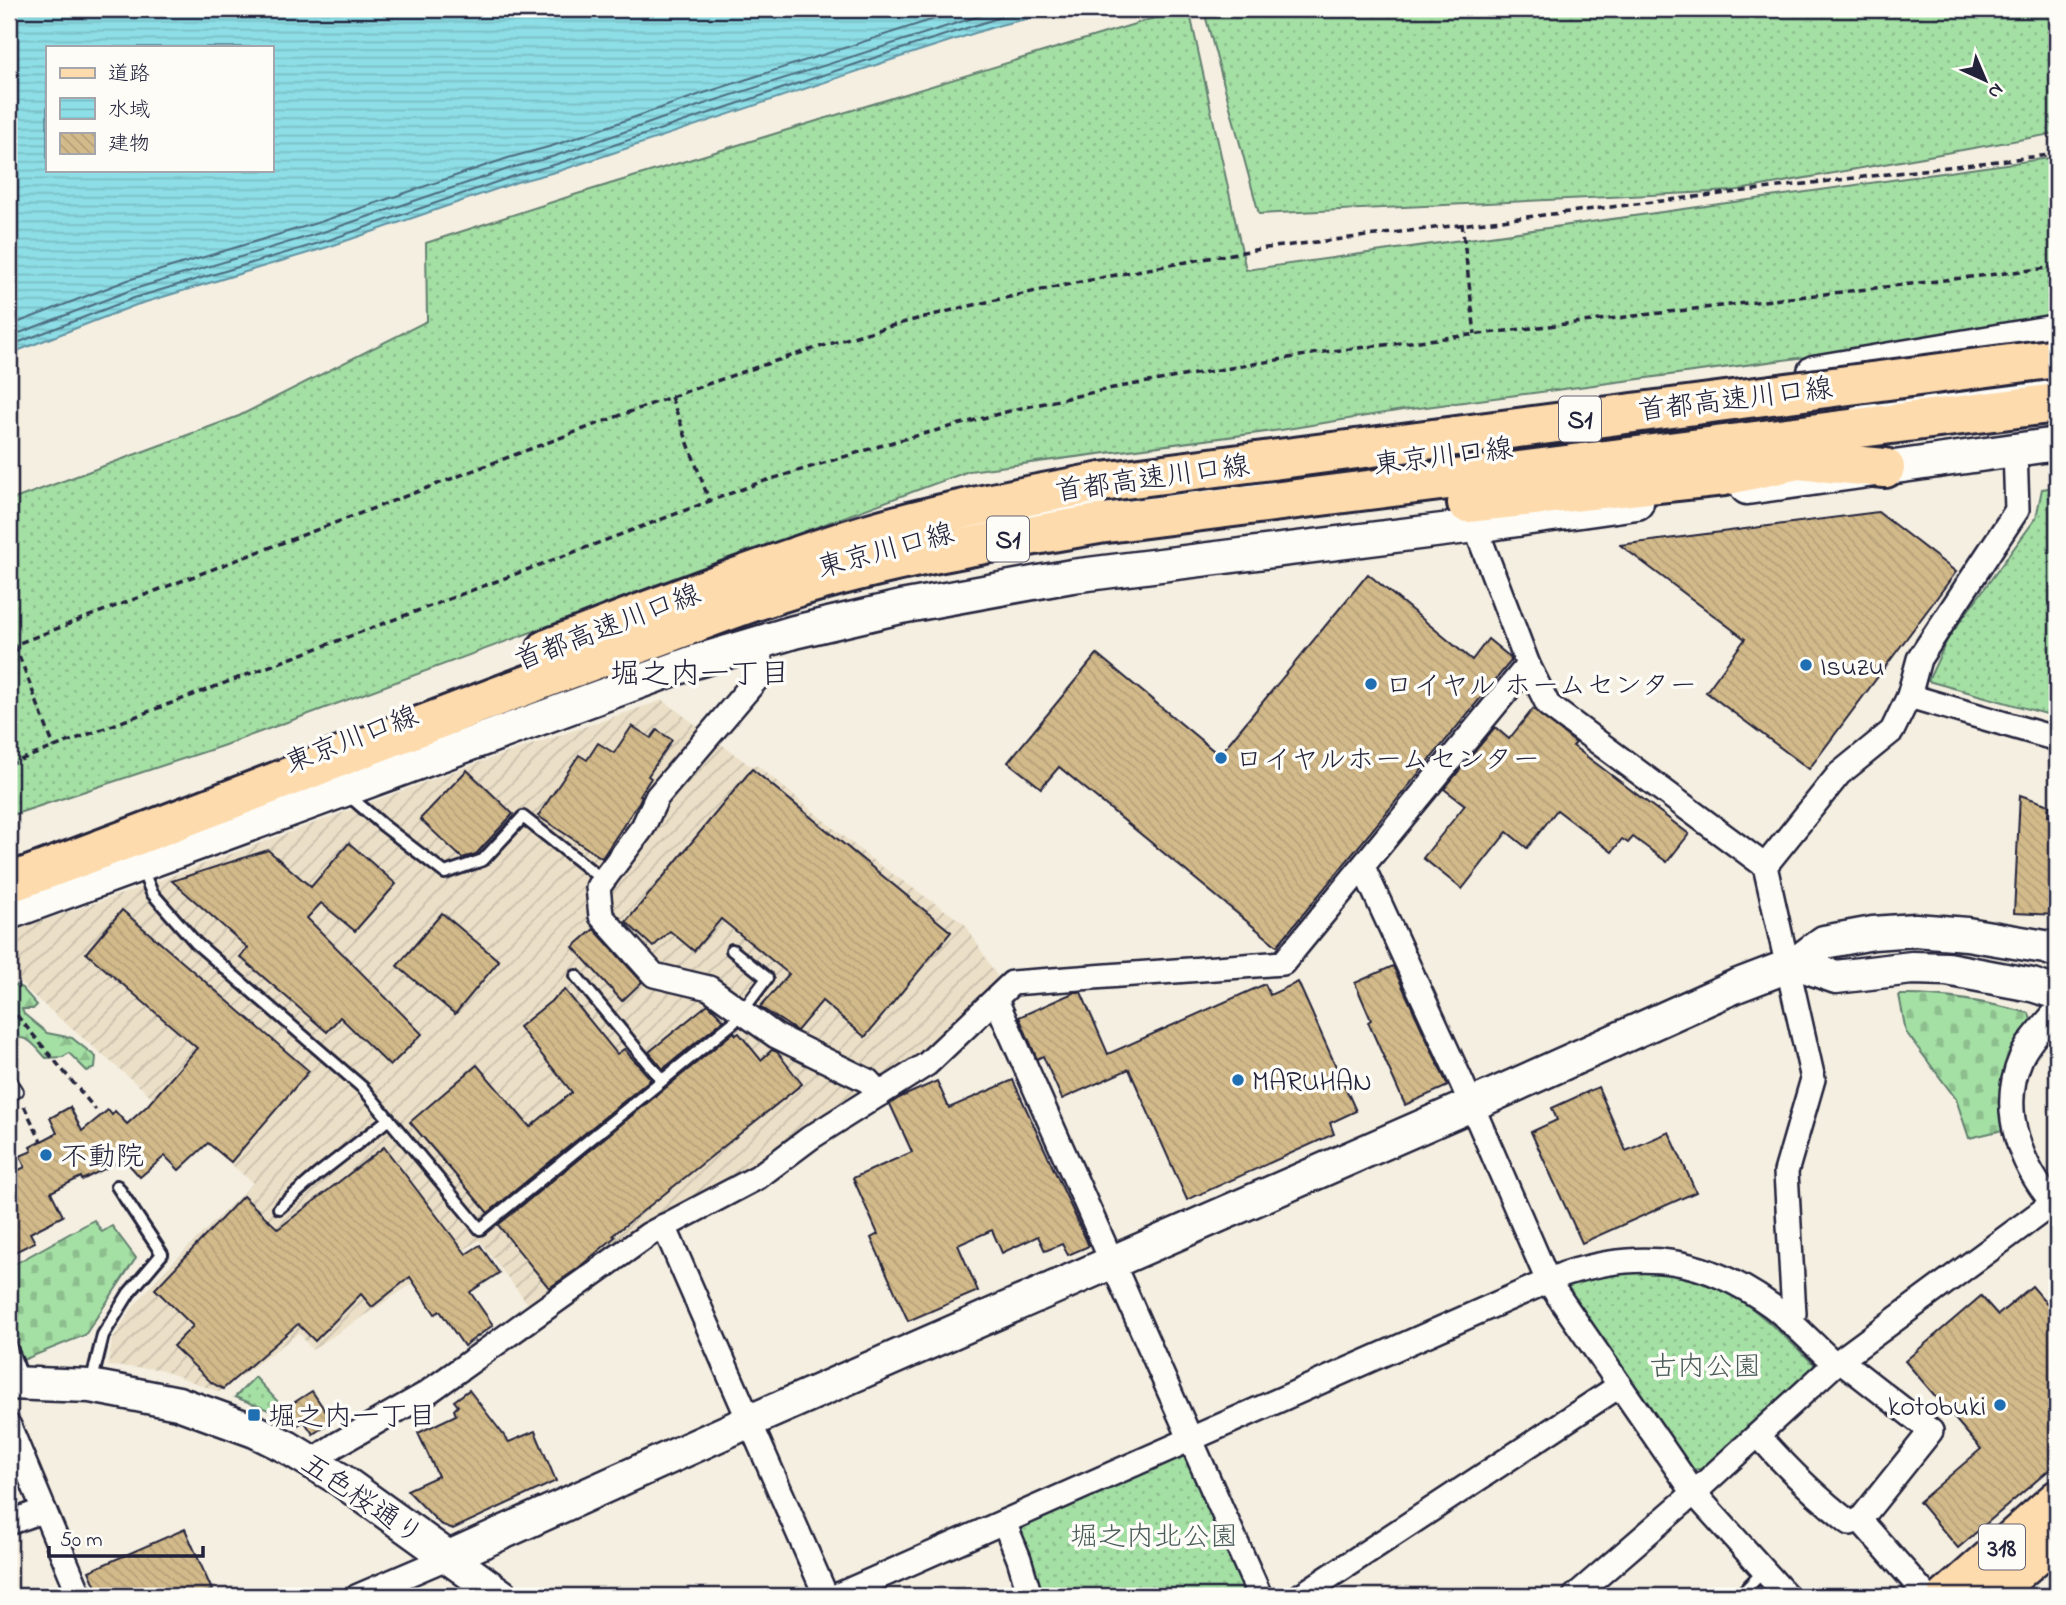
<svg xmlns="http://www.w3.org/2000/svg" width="2066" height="1605" viewBox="0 0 2066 1605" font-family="'Indie Flower','Klee One',sans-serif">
  <defs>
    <pattern id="industrial-furrows" width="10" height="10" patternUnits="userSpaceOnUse" patternTransform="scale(1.75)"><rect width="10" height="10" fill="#ebdfc7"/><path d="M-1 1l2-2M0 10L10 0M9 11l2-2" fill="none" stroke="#c9bfac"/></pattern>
    <pattern id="grass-dots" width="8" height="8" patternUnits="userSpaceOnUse" patternTransform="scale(1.75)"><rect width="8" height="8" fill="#a4dfa4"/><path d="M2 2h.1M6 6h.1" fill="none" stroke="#8dbf8e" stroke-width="1.8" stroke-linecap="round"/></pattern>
    <pattern id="forest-firs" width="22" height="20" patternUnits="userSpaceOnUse" patternTransform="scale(1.75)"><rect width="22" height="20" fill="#a4dfa4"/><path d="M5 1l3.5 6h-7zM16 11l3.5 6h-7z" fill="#8dbf8e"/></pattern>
    <pattern id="cemetery-stones" width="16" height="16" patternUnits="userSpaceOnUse" patternTransform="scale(1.75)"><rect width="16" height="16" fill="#a4dfa4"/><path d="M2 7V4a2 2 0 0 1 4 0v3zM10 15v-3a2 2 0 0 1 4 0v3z" fill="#8dbf8e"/></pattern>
    <pattern id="water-rules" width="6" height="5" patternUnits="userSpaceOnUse" patternTransform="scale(1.75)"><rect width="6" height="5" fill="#8ddee6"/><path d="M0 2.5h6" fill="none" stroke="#79bec6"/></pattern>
    <pattern id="building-back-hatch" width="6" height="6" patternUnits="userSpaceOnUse" patternTransform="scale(1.75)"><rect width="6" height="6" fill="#d3ba8a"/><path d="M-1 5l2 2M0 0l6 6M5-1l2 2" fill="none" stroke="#b5a078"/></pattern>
  </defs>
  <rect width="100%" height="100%" fill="#f5efe1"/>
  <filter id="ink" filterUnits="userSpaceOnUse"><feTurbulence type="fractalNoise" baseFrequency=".0143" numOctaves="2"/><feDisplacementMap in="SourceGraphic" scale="14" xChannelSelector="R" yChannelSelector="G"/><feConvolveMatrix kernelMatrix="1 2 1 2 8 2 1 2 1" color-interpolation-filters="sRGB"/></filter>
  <g filter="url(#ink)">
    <path fill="url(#industrial-furrows)" d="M 663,700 L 749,765 L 758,766 L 871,859 L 965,924 L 1000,981 L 919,1058 L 531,1308 L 479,1240 L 312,1350 L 299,1333 L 219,1392 L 159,1369 L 108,1366 L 112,1341 L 130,1311 L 156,1280 L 253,1183 L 30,993 L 9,970 L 9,932 L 131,891 L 466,767 Z"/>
    <g fill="url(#grass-dots)" stroke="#638070" stroke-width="2">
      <path d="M 1184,9 L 1189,9 L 1246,270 L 2057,157 L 2057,324 L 1403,410 L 1281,430 L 969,471 L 222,746 L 9,816 L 9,501 L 239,416 L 427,321 L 426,243 L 574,195 Z"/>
      <path d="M 1218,9 L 2057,9 L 2057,133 L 1733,191 L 1259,214 L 1204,11 Z"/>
      <path d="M 2057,487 L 2057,717 L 1928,681 L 1948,638 L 2036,518 L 2042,489 Z"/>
      <path d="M 1617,1270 C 1642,1271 1668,1270 1692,1277 C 1742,1291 1777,1330 1814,1364 L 1814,1371 L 1701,1469 L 1689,1470 L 1563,1293 L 1567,1283 Z"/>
      <path d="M 255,1377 L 279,1403 L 271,1411 L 235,1397 Z"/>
      <path d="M 1181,1455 L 1188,1459 L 1249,1596 L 1039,1596 L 1019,1538 L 1022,1524 Z"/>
    </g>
    <path fill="url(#forest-firs)" stroke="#638070" stroke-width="2" d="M 16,985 L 22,988 L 37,1005 L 33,1009 L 22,1009 L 24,1014 L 47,1033 L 72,1038 L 96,1057 L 95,1068 L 87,1071 L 69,1053 L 63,1057 L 46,1058 C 39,1051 31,1038 20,1038 L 9,1024 L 9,987 Z"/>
    <g fill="url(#cemetery-stones)" stroke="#638070" stroke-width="2">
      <path d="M 1899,995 C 1944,994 1986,1002 2029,1013 L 2032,1025 C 2002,1053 2000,1092 2003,1130 L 1969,1138 L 1956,1099 L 1906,1032 Z"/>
      <path d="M 94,1220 L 102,1232 L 112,1226 L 136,1258 L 85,1335 L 23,1360 L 9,1323 L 9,1259 L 13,1265 Z"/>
    </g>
    <path fill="url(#water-rules)" stroke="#6293a2" stroke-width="2" fill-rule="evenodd" d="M 9,9 L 1070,9 L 1000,25 L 891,60 L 559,171 L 517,182 L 328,247 L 136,305 L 9,354 ZM 47,47 L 271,47 L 271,170 L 47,170 Z"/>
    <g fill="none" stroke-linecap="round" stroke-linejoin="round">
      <g stroke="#4d6d7f" stroke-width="2">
        <path d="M 9,326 L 128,280 L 320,222 L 508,158 L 552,146 L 701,94 L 965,9"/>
        <path d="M 9,337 L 131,290 L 323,232 L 511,168 L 555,156 L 704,104 L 1001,9"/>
        <path d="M 9,346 L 134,298 L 326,241 L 514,176 L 557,164 L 889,53 L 998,18 L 1039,9"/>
      </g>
    </g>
    <g fill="url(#building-back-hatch)" stroke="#22223b" stroke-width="2">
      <path d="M 1878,512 L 1956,572 L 1809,769 L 1706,692 L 1745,639 L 1620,545 Z"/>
      <path d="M 1368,574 L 1472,660 L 1488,639 L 1510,657 L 1511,661 L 1277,946 L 1059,767 L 1041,788 L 1008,762 L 1097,654 L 1219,755 Z"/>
      <path d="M 1533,709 L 1576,743 L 1573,746 L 1689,834 L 1667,862 L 1633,837 L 1628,843 L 1622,839 L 1612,852 L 1557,810 L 1527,848 L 1507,832 L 1462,889 L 1423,858 L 1465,805 L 1444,789 L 1495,727 L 1509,739 Z"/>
      <path d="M 632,726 L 651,738 L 657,730 L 672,740 L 648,776 L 651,778 L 640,795 L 642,796 L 639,802 L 602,858 L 538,816 L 579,755 L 587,760 L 598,743 L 614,753 Z"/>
      <path d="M 752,769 L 951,932 L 865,1037 L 822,1001 L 797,1031 L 760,1007 L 789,974 L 721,919 L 694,951 L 670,931 L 653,947 L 626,922 Z"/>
      <path d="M 467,770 L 513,814 L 476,854 L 462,858 L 420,819 Z"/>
      <path d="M 2020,795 L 2049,805 L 2048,816 L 2057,817 L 2057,915 L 2014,913 Z"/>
      <path d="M 349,843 L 396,884 L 355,931 L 321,903 L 307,918 L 422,1034 L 390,1066 L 340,1017 L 327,1032 L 240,957 L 248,948 L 172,881 L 268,850 L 311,887 Z"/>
      <path d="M 122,910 L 309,1071 L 231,1162 L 208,1143 L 179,1170 L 165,1156 L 140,1177 L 124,1159 L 82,1180 L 81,1177 L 51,1192 L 63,1216 L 30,1233 L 35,1242 L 9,1255 L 9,1175 L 25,1167 L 20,1156 L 32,1151 L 30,1147 L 57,1133 L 50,1118 L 70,1107 L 82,1131 L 108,1110 L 112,1115 L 115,1111 L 127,1124 L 147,1106 L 197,1048 L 86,953 Z"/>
      <path d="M 442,913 L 499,961 L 455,1014 L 397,966 Z"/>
      <path d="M 594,929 L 642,982 L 622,1001 L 573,947 Z"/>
      <path d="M 1393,966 L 1448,1086 L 1405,1105 L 1368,1022 L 1371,1020 L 1355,983 Z"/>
      <path d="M 1298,982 L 1356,1111 L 1330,1123 L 1334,1134 L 1187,1200 L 1129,1069 L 1062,1099 L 1043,1056 L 1037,1059 L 1019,1017 L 1075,992 L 1081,992 L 1108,1054 L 1265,984 L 1270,995 Z"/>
      <path d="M 565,990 L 617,1054 L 624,1049 L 651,1079 L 488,1213 L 410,1122 L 477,1065 L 530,1127 L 572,1092 L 519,1027 Z"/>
      <path d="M 708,1004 L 724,1020 L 663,1069 L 649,1052 Z"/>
      <path d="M 734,1032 L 736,1035 L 739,1033 L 761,1060 L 772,1050 L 777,1052 L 802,1084 L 613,1235 L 615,1237 L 577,1269 L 549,1288 L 498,1225 Z"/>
      <path d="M 1013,1080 L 1089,1246 L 1068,1255 L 1062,1244 L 1045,1251 L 1038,1236 L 1002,1253 L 992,1230 L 958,1245 L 978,1291 L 908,1321 L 871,1238 L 878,1234 L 853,1178 L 912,1152 L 890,1104 L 899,1098 L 937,1081 L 949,1108 Z"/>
      <path d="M 1598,1087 L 1626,1151 L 1669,1132 L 1696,1192 L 1582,1243 L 1531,1132 L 1557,1120 L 1552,1108 Z"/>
      <path d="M 384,1147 L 466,1254 L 480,1245 L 499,1273 L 470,1292 L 493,1325 L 464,1346 L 440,1311 L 435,1314 L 410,1277 L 372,1307 L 361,1294 L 315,1341 L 298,1324 L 223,1389 L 212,1383 L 173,1346 L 193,1326 L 155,1289 L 243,1196 L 278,1229 Z"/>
      <path d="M 2032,1286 L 2057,1315 L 2057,1463 L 1958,1548 L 1919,1502 L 1981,1449 L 1905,1361 L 1981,1296 L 1998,1315 Z"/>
      <path d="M 469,1390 L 509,1442 L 535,1431 L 556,1481 L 453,1529 L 440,1524 L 407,1490 L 438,1476 L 418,1433 L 456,1415 L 454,1410 L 458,1406 L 454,1401 Z"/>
      <path d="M 312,1391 L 332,1421 L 313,1434 L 304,1421 L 298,1425 L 287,1407 Z"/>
      <path d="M 185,1529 L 212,1590 L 196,1596 L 100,1596 L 89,1571 Z"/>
    </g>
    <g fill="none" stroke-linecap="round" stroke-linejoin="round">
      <defs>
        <g id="lane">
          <path d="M 348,795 L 384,826 L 445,873 L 483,860 L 523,817 L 603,880"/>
          <path d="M 141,867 L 152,893 L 196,943 L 363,1088 L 480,1229 L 734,1022 L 767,978 L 732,950"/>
          <path d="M 576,976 L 662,1080"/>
          <path d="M 9,1079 L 17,1091 L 9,1096"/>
          <path d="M 279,1208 L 317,1175 L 389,1119"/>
          <path d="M 9,1343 L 23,1379"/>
          <path d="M 91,1384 L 103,1335 L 129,1293 L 162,1254 L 117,1186"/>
          <path d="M 1739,1596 L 1764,1571"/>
        </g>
        <g id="street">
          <path d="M 1475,526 L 1528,665 L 1548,705 L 1765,866"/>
          <path d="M 758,642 L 761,665 L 756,680 L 657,797 L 643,827 L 598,887 L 601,916 L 654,975 L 709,988 L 776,1036 L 868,1081 L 880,1094"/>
          <path d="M 1909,696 L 2057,739"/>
          <path d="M 1363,867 L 1462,1083 L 1548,1281 L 1694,1493 L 1787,1596"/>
          <path d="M 996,1000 L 1260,1596"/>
          <path d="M 2057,1010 C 2045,1025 2029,1040 2021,1058 C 1998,1111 2021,1167 2057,1208"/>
          <path d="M 664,1226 L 826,1596"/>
          <path d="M 1789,1321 L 1794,1314 L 1786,1172 L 1813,1079 L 1765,866 L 1839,774 L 1892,731 L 1909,696 L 1919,659 L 2017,510 L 2015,450"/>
          <path d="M 1840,1360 L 1931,1431 L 1860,1520 L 1927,1596"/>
          <path d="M 9,1426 L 80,1596"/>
          <path d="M 1758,1435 C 1786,1467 1816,1497 1850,1523 L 1860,1520"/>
          <path d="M 312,1461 L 336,1445 L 424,1395 L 648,1235 L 758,1177 L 810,1138 L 927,1064 L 1012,983 L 1283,963 L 1528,665"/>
          <path d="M 1004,1522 L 1019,1559 L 1030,1596"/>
          <path d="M 9,1523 L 44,1510"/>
          <path d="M 358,1596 L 449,1557"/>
          <path d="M 836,1596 L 1564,1274 C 1643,1249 1704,1257 1772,1306 C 1794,1323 1814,1345 1835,1364"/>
          <path d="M 1300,1596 L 1619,1386"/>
          <path d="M 1575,1596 L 1694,1493 L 1835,1364 L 2053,1203"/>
        </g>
        <g id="secondary">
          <path d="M 1814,372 L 2057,331"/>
          <path d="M 1866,402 L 2057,378"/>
          <path d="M 1747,488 L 2057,444"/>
          <path d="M 972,526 L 1259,480"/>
          <path d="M 9,913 L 694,662 L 794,632 L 901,607 L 1072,576 L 1475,526 L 1637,503"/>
          <path d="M 1796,963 L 1836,977 L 1912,968 L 1947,969 L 2032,985 L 2057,993"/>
          <path d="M 9,1383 L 90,1386 L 117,1391 L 178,1403 L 255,1431 L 287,1447 L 341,1480 L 502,1596"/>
          <path d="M 449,1557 L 750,1421 L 1471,1105 L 1736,986 L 1796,963 L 1824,942 L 1873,933 L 1915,930 L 1967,934 L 2045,947 L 2057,951"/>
        </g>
        <g id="primary">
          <path d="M 1946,1596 L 2057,1498"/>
          <path d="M 1991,1596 L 2057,1539"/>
        </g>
        <g id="highway">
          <path d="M 1467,503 L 1724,476 L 1798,460 L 1885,468"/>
          <path d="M 547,649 C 652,609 756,568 863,535 C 941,511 1022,497 1102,482"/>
          <path d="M 9,883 C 217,808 422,722 630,647 C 681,629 731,608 782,592 C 885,560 992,542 1099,524 L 2057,403"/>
        </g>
      </defs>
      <use href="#lane" stroke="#22223b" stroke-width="16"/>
      <use href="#street" stroke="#22223b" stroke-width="28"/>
      <use href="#secondary" stroke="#22223b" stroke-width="37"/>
      <use href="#primary" stroke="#22223b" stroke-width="40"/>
      <use href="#highway" stroke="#22223b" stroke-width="44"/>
      <g stroke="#22223b" stroke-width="3.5" stroke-dasharray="7 5" stroke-linecap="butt">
        <path d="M 1462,223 L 1475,334"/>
        <path d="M 671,397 L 709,500"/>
        <path d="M 15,645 L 54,747"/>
        <path d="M 9,647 C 170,585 332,524 493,463 C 634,410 775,356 921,318 C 1034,289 1150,268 1266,248 L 2057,154"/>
        <path d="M 9,764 L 758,483 L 893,442 L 1017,409 L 1113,388 L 1324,352 L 2057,267"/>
        <path d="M 9,1006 L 96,1110"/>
        <path d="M 24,1106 L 41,1141"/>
      </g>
      <use href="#lane" stroke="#fdfcf7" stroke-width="10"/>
      <use href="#street" stroke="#fdfcf7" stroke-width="23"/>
      <use href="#secondary" stroke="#fdfcf7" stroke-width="32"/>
      <use href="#primary" stroke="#fedbac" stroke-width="35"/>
      <use href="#highway" stroke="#fedbac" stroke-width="38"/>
      <defs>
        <path id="highway-bridge" d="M 1102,482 L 2057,358"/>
      </defs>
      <use href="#highway-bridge" stroke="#22223b" stroke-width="44" stroke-linecap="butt"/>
      <use href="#highway-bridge" stroke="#fedbac" stroke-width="38"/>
    </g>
  </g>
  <g fill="#1f6fb2" stroke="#fdfcf7" stroke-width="2.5">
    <circle cx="1806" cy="665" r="7"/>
    <circle cx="1371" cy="684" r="7"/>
    <circle cx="1221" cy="758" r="7"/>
    <circle cx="1238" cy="1080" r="7"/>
    <circle cx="46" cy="1155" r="7"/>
    <circle cx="2000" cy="1405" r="7"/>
    <rect x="247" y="1408" width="14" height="14" rx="3.5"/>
  </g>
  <g text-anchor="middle" stroke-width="7" stroke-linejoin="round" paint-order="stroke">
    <g fill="#fdfcf7" stroke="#646373" stroke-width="2">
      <rect x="1559" y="396.5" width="42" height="45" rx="5"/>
      <rect x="987" y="516.5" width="42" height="45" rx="5"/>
      <rect x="1979" y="1524.5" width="46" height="45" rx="5"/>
    </g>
    <g font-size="26" font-weight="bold" fill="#22223b">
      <text x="1580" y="428">S1</text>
      <text x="1008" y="548">S1</text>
      <text x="2002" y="1556">318</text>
    </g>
    <g font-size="28" fill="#22223b" stroke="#fdfcf7">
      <text transform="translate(1735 398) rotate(-7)" y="10">首都高速川口線</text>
      <text transform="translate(1443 455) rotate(-7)" y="10">東京川口線</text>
      <text transform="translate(1152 477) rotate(-8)" y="10">首都高速川口線</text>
      <text transform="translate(885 549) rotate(-15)" y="10">東京川口線</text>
      <text transform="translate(607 626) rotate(-21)" y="10">首都高速川口線</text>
      <text transform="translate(351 738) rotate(-21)" y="10">東京川口線</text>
      <text transform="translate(363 1498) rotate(34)" y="10">五色桜通り</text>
    </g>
    <g font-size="28" fill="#22223b" stroke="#fdfcf7" text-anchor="start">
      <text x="1820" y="675">Isuzu</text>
      <text x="1385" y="694">ロイヤル ホームセンター</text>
      <text x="1235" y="768">ロイヤルホームセンター</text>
      <text x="1252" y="1090">MARUHAN</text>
      <text x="60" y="1165">不動院</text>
      <text x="1986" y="1415" text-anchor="end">kotobuki</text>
      <text x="268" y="1425">堀之内一丁目</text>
    </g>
    <g font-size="28" fill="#495b5a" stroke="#fdfcf7">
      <text x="1705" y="1375">古内公園</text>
      <text x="1154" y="1545">堀之内北公園</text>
    </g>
    <g font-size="30" fill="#22223b" stroke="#fdfcf7">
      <text x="700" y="683">堀之内一丁目</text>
    </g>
  </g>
  <rect width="2066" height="1605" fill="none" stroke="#fdfcf7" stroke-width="35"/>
  <rect x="18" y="18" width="2031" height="1570" fill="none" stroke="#22223b" stroke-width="2.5" filter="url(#ink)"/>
  <rect x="46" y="46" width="228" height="126" fill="#fdfcf7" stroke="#a5a5ac" stroke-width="2"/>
  <rect x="60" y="68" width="35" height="10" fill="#fedbac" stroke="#a5a5ac" stroke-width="2"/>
  <text x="108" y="80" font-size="21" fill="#22223b">道路</text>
  <rect x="60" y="98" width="35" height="21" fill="url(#water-rules)" stroke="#a5a5ac" stroke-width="2"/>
  <text x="108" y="116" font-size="21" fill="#22223b">水域</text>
  <rect x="60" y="133" width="35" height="21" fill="url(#building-back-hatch)" stroke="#a5a5ac" stroke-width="2"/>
  <text x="108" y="150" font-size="21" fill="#22223b">建物</text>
  <g transform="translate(1985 80) rotate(136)" stroke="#fdfcf7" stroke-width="5" paint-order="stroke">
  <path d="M0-5L12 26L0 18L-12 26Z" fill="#22223b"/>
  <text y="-10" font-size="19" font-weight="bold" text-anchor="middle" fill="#22223b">N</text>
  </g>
  <path d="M49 1546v10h154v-10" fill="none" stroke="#22223b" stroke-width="3.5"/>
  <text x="60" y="1546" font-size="21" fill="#22223b" stroke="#fdfcf7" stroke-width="5" paint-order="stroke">50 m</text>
</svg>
